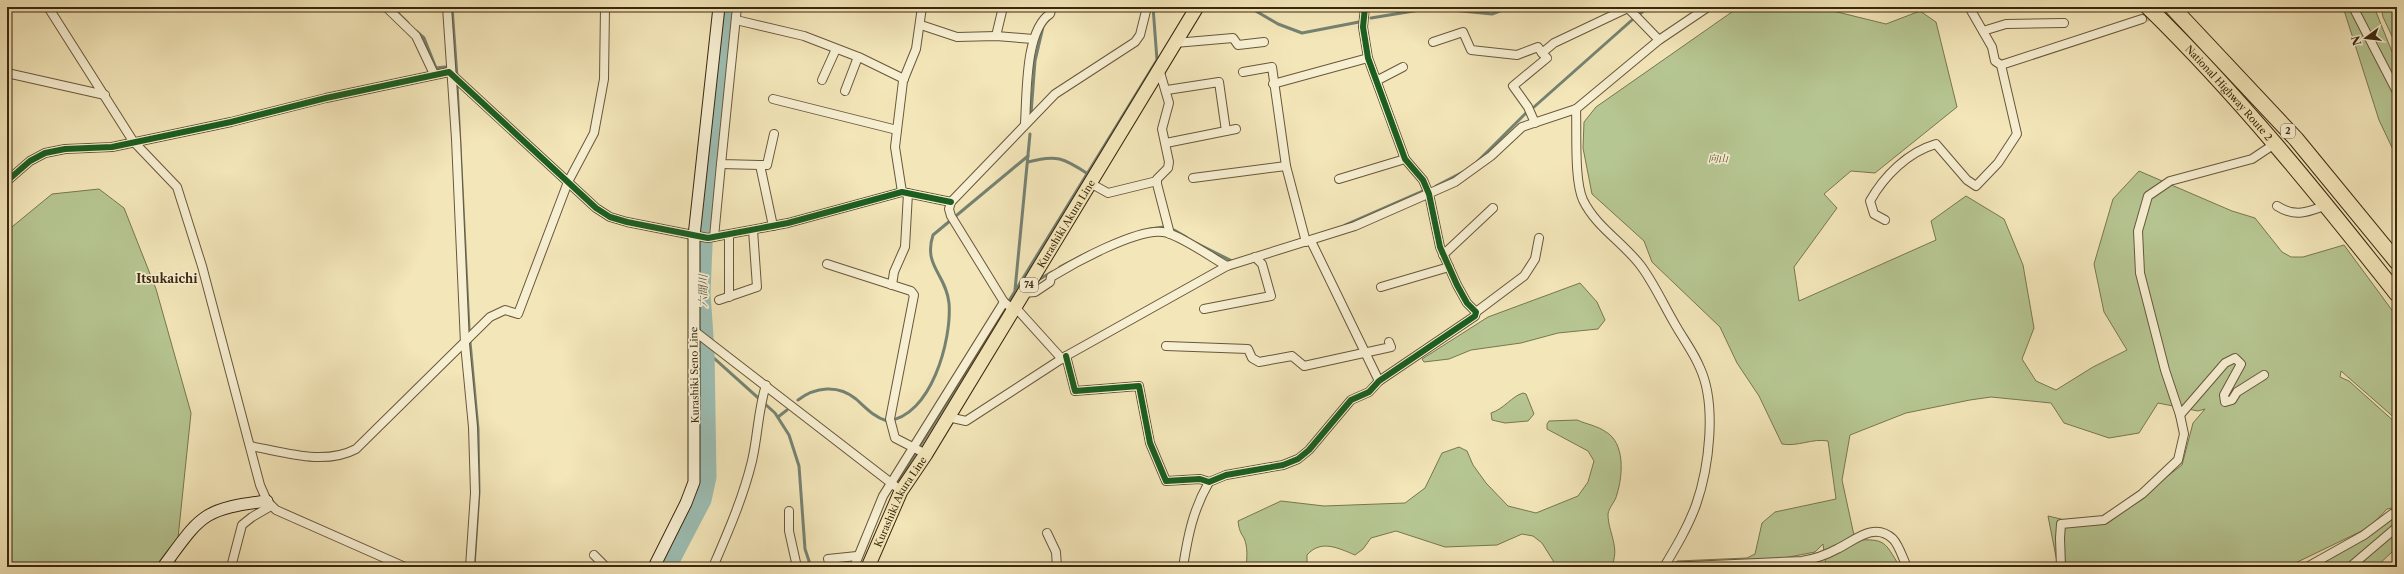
<svg xmlns="http://www.w3.org/2000/svg" width="2404" height="574" viewBox="0 0 2404 574" font-family="'Libre Caslon Text','Noto Serif JP',serif">
  <rect width="100%" height="100%" fill="#f3e6b9"/>
  <filter id="stains"><feTurbulence type="fractalNoise" baseFrequency=".005" numOctaves="4"/><feColorMatrix values="0 0 0 0 .2 0 0 0 0 .09 0 0 0 0 .02 0 0 0 .5 -.17"/></filter>
  <radialGradient id="worn" r=".72"><stop offset=".6" stop-color="#630" stop-opacity="0"/><stop offset="1" stop-color="#630" stop-opacity=".3"/></radialGradient>
  <g fill="#b6c692" stroke="#787650">
    <path d="M 1739,7 L 1817,7 L 1886,24 L 1920,11 L 1936,22 L 1957,107 L 1875,173 L 1851,171 L 1824,194 L 1837,208 L 1794,267 L 1799,301 L 1936,240 L 1931,221 L 1966,196 L 2004,219 L 2023,265 L 2034,328 L 2022,359 L 2036,381 L 2056,390 L 2093,367 L 2127,350 L 2104,312 L 2094,264 L 2113,199 L 2139,171 L 2232,211 L 2255,218 L 2282,252 L 2291,257 L 2303,257 L 2344,245 L 2397,317 L 2397,420 L 2341,371 L 2340,377 L 2349,381 L 2397,424 L 2397,507 L 2387,509 L 2370,527 L 2287,567 L 2058,567 L 2048,516 L 2086,525 L 2105,524 L 2182,465 L 2193,423 L 2205,409 L 2198,411 L 2158,403 L 2139,433 L 2109,438 L 2064,423 L 2051,403 L 1991,397 L 1970,400 L 1906,413 L 1850,435 L 1842,480 L 1855,540 C 1886,539 1884,541 1900,567 L 1826,567 L 1823,544 L 1815,552 L 1784,558 L 1774,567 L 1674,567 L 1677,561 L 1747,558 L 1755,554 L 1762,523 L 1775,512 L 1836,499 L 1828,441 C 1812,438 1798,447 1782,444 L 1759,396 L 1737,363 L 1720,327 L 1652,262 L 1644,241 L 1592,194 L 1583,148 L 1584,122 L 1596,107 Z"/>
    <path d="M 2343,7 L 2374,7 L 2397,64 L 2397,158 L 2379,120 Z"/>
    <path d="M 2381,7 L 2397,7 L 2397,47 L 2383,17 Z"/>
    <path d="M 99,189 L 124,208 L 156,289 L 191,413 L 175,567 L 9,567 L 7,231 L 52,194 Z"/>
    <path d="M 1580,283 L 1597,302 L 1605,320 L 1598,329 L 1558,333 L 1521,343 L 1471,350 L 1449,359 L 1424,362 L 1422,359 L 1488,317 Z"/>
    <path d="M 1523,393 L 1526,394 L 1534,414 L 1528,421 L 1505,423 L 1492,420 L 1491,413 C 1504,409 1512,396 1523,393 Z"/>
    <path d="M 1577,420 C 1586,424 1598,426 1606,432 C 1625,443 1623,475 1617,494 C 1616,501 1609,507 1608,514 C 1608,533 1621,548 1611,567 L 1557,567 L 1542,543 L 1533,536 L 1522,534 L 1497,545 L 1445,547 L 1396,531 L 1371,538 L 1363,549 L 1355,555 C 1338,548 1321,539 1307,555 L 1307,567 L 1246,567 C 1247,558 1248,547 1244,538 C 1240,532 1239,529 1238,521 L 1281,501 L 1324,506 L 1405,503 L 1425,488 L 1442,453 L 1459,447 L 1467,451 L 1473,465 L 1486,483 L 1508,506 L 1536,513 L 1578,496 L 1588,482 L 1594,461 L 1588,451 L 1547,429 L 1547,424 L 1549,421 Z"/>
    <path d="M 2393,516 L 2397,516 L 2393,525 L 2397,526 L 2397,554 L 2393,551 L 2376,567 L 2314,567 L 2337,555 Z"/>
  </g>
  <g fill="none" stroke-linecap="round" stroke-linejoin="round">
    <g stroke="#758272" stroke-width="3">
      <path d="M 392,7 L 408,23"/>
      <path d="M 452,7 L 457,77"/>
      <path d="M 1249,7 L 1278,24 L 1302,33 L 1359,22"/>
      <path d="M 1639,15 L 1648,7"/>
      <path d="M 1371,18 L 1432,8 L 1492,14 L 1510,7"/>
      <path d="M 416,31 L 424,38 L 436,68 L 445,67"/>
      <path d="M 457,83 L 469,329"/>
      <path d="M 1534,107 L 1632,20"/>
      <path d="M 1031,114 L 1035,61 L 1043,27"/>
      <path d="M 1028,162 C 1056,154 1064,158 1088,174"/>
      <path d="M 1477,162 L 1526,113"/>
      <path d="M 1436,186 L 1463,172"/>
      <path d="M 1345,225 L 1425,190"/>
      <path d="M 1150,229 L 1164,227"/>
      <path d="M 1174,230 L 1186,237"/>
      <path d="M 1196,243 L 1232,261"/>
      <path d="M 1060,267 L 1089,252"/>
      <path d="M 1038,280 L 1052,272"/>
      <path d="M 1015,290 L 1030,134"/>
      <path d="M 470,342 L 478,429 L 479,492 L 474,567"/>
      <path d="M 706,351 L 775,413 L 789,435 L 799,466 L 805,549 L 811,567"/>
      <path d="M 798,400 C 815,387 838,384 856,399 C 866,408 874,417 887,421 C 931,417 952,340 949,303 C 946,274 923,266 933,235 L 1028,156"/>
      <path d="M 778,417 L 787,410"/>
      <path d="M 899,480 L 1157,60 L 1153,7"/>
    </g>
    <path stroke="#9cbeb4" stroke-width="17" d="M 668,567 L 703,500 L 708,477 L 706,351 L 702,293 L 705,222 L 718,79 L 728,7"/>
    <path stroke="#cec097" stroke-width="8" stroke-dasharray="8 4" stroke-linecap="butt" d="M 2142,19 L 2185,7"/>
    <defs>
      <g id="street">
        <path d="M 48,7 L 133,141 L 177,187 L 202,266 L 260,485 L 267,501 L 276,510 L 405,567"/>
        <path d="M 386,7 L 416,36 L 434,74"/>
        <path d="M 447,7 L 456,139 L 465,344 L 473,427 L 475,493 L 470,567"/>
        <path d="M 737,7 L 721,164 L 760,165 L 773,226"/>
        <path d="M 2353,7 L 2397,92"/>
        <path d="M 736,20 L 804,36 L 861,58 L 904,79"/>
        <path d="M 921,25 L 957,37 L 996,36 L 1033,39"/>
        <path d="M 1983,31 L 2006,24 L 2064,23"/>
        <path d="M 996,36 L 1003,7"/>
        <path d="M 1433,42 L 1463,32 L 1471,50 L 1517,55 L 1538,47 L 1542,53"/>
        <path d="M 1175,43 L 1233,38 L 1238,45 L 1264,42"/>
        <path d="M 2001,65 L 2142,19"/>
        <path d="M 1159,69 L 1169,103 L 1162,129 L 1169,162 L 1168,168 L 1157,179 L 1157,184 L 1170,234"/>
        <path d="M 1243,72 L 1272,67 L 1286,166 L 1306,242"/>
        <path d="M 7,73 L 105,95"/>
        <path d="M 822,80 L 836,49"/>
        <path d="M 1378,80 L 1403,67"/>
        <path d="M 1273,84 L 1368,58"/>
        <path d="M 1167,90 L 1219,82 L 1226,131"/>
        <path d="M 845,91 L 858,57"/>
        <path d="M 773,99 L 897,130"/>
        <path d="M 1576,109 C 1577,132 1574,180 1583,200 C 1596,227 1623,242 1641,266 C 1655,285 1664,306 1676,326 C 1684,340 1694,353 1700,368 C 1717,405 1709,468 1696,505 C 1688,527 1676,547 1664,567"/>
        <path d="M 1025,123 C 1027,94 1025,30 1050,14 L 1052,7"/>
        <path d="M 1535,123 L 1528,107 L 1513,86 L 1547,58 L 1542,53 L 1554,43 L 1628,8 L 1659,40"/>
        <path d="M 1166,143 L 1236,129"/>
        <path d="M 760,165 L 767,165 L 774,134"/>
        <path d="M 1193,178 L 1286,166"/>
        <path d="M 1339,179 L 1405,159"/>
        <path d="M 7,181 L 30,161 L 45,153 L 65,149 L 112,147 L 231,122 L 326,98 L 449,72 L 596,208 L 610,217 L 627,222 L 708,238 L 788,223 L 902,192 L 951,202"/>
        <path d="M 1090,183 L 1108,193 L 1157,181"/>
        <path d="M 902,192 L 895,147 L 903,81 L 916,49 L 922,7"/>
        <path d="M 2277,206 C 2296,218 2307,212 2327,205"/>
        <path d="M 1885,220 L 1874,214 L 1870,201 C 1884,176 1908,152 1936,144 L 1967,180 L 1976,186 L 1998,163 L 2017,134 L 2001,65 L 1995,61 L 1992,47 L 1969,7"/>
        <path d="M 714,237 L 721,164"/>
        <path d="M 1311,241 L 1379,381"/>
        <path d="M 1443,255 L 1493,208"/>
        <path d="M 827,264 L 911,291 L 914,295 L 890,419 L 895,438 L 926,454"/>
        <path d="M 892,285 L 894,272 L 905,247 L 908,193"/>
        <path d="M 1381,287 L 1449,267"/>
        <path d="M 1024,293 L 1035,292 L 1050,282 L 1051,277 C 1074,263 1137,228 1163,232 C 1179,234 1212,258 1227,266"/>
        <path d="M 729,297 L 729,235"/>
        <path d="M 719,300 L 757,287 L 753,230"/>
        <path d="M 1015,307 L 1062,359"/>
        <path d="M 1204,309 L 1271,296 L 1262,264 L 1255,257"/>
        <path d="M 1014,310 L 1004,302 L 951,216 L 949,209 L 951,202 L 1055,94 L 1135,42 L 1140,35 L 1147,7"/>
        <path d="M 1476,312 L 1524,276 L 1535,259 L 1539,238"/>
        <path d="M 693,330 L 895,486"/>
        <path d="M 1166,346 L 1248,349 L 1252,358 L 1259,362 L 1292,356 L 1304,366 L 1391,347 L 1389,342"/>
        <path d="M 1066,356 L 1075,391 L 1139,386 L 1150,443 L 1166,481 L 1200,479 L 1209,482 L 1226,475 L 1283,465 L 1298,459 L 1309,450 L 1351,400 L 1369,392 L 1379,381 L 1475,316 L 1476,312 L 1467,303 L 1457,285 L 1440,247 L 1429,194 L 1423,180 L 1405,159 L 1368,58 L 1363,27 L 1365,7"/>
        <path d="M 2264,375 L 2237,392 L 2232,400 L 2225,402 L 2224,395 L 2241,364 L 2235,358 L 2225,363 L 2180,415 L 2165,370 L 2140,273 L 2138,231 L 2148,196 L 2170,181 L 2252,159 L 2276,143"/>
        <path d="M 948,417 L 966,421 L 1066,356 L 1227,266 L 1355,226 L 1455,182 L 1491,156 L 1522,127 L 1576,109 L 1659,40 L 1708,7"/>
        <path d="M 250,446 C 284,452 324,466 356,449 L 490,317 L 505,310 L 518,314 L 568,182 L 594,133 L 604,79 L 605,7"/>
        <path d="M 789,511 L 789,531 L 797,567"/>
        <path d="M 1047,533 L 1056,552 L 1057,567"/>
        <path d="M 594,555 L 606,567"/>
        <path d="M 828,559 L 857,556"/>
        <path d="M 231,567 L 242,525 L 252,517 L 271,506"/>
        <path d="M 713,567 C 728,532 743,498 752,461 C 758,435 758,410 766,385"/>
        <path d="M 854,567 L 883,496 L 1004,302"/>
        <path d="M 1183,567 C 1188,535 1193,510 1209,482"/>
        <path d="M 1666,567 L 1802,561 C 1814,559 1826,555 1837,549 C 1854,541 1874,521 1893,539 C 1899,545 1903,559 1907,567"/>
        <path d="M 2061,567 L 2060,538 L 2061,524 L 2104,520 L 2142,494 L 2178,460 L 2184,434 L 2180,415"/>
        <path d="M 2307,567 L 2364,535 L 2392,514 L 2397,512"/>
        <path d="M 2350,567 L 2397,527"/>
      </g>
      <g id="secondary">
        <path d="M 163,567 C 201,516 201,509 267,501"/>
        <path d="M 654,567 L 686,503 L 694,482 L 694,236 L 719,7"/>
      </g>
      <g id="primary">
        <path id="s1" d="M 868,567 L 901,491 L 926,454 L 1197,7"/>
      </g>
      <g id="highway">
        <path id="s2" d="M 2148,7 C 2239,96 2318,194 2397,294"/>
        <path d="M 2172,7 L 2296,139 L 2397,262"/>
      </g>
    </defs>
    <use href="#street" stroke="#69573a" stroke-width="10"/>
    <use href="#secondary" stroke="#3b270f" stroke-width="13"/>
    <use href="#primary" stroke="#3b270f" stroke-width="15"/>
    <use href="#highway" stroke="#3b270f" stroke-width="17"/>
    <use href="#street" stroke="#f7efd2" stroke-width="8"/>
    <use href="#secondary" stroke="#f7efd2" stroke-width="11"/>
    <use href="#primary" stroke="#f3e6b9" stroke-width="13"/>
    <use href="#highway" stroke="#f3e6b9" stroke-width="15"/>
    <defs>
      <g id="cycleway">
        <path d="M 7,181 L 30,161 L 45,153 L 65,149 L 112,147 L 231,122 L 326,98 L 449,72 L 596,208 L 610,217 L 627,222 L 708,238 L 788,223 L 902,192 L 951,202"/>
        <path d="M 1066,356 L 1075,391 L 1139,386 L 1150,443 L 1166,481 L 1200,479 L 1209,482 L 1226,475 L 1283,465 L 1298,459 L 1309,450 L 1351,400 L 1369,392 L 1379,381 L 1475,316 L 1476,312 L 1467,303 L 1457,285 L 1440,247 L 1429,194 L 1423,180 L 1405,159 L 1368,58 L 1363,27 L 1365,7"/>
      </g>
    </defs>
    <use href="#cycleway" stroke="#f7efd2" stroke-width="8"/>
    <use href="#cycleway" stroke="#1b5e20" stroke-width="6"/>
  </g>
  <g text-anchor="middle" stroke-width="3.5" stroke-linejoin="round" paint-order="stroke">
    <g fill="#f7efd2" stroke="#73634a" stroke-width="1">
      <rect x="2281" y="124" width="14" height="14" rx="3"/>
      <rect x="1020" y="278" width="18" height="14" rx="3"/>
    </g>
    <g font-size="9" font-weight="bold" fill="#3b270f">
      <text x="2288" y="134">2</text>
      <text x="1029" y="288">74</text>
    </g>
    <g font-size="10" fill="#3b270f" stroke="#f7efd2">
      <text dy="4" stroke="none"><textPath href="#s2" startOffset="118">National Highway Route 2</textPath></text>
      <text dy="4" stroke="none"><textPath href="#s1" startOffset="397">Kurashiki Akura Line</textPath></text>
      <text transform="translate(694 375) rotate(-91)" y="4">Kurashiki Seno Line</text>
      <text dy="4" stroke="none"><textPath href="#s1" startOffset="73">Kurashiki Akura Line</textPath></text>
    </g>
    <g font-size="10" font-style="italic" fill="#5a4f30" stroke="#f7efd2">
      <text x="1718" y="162">向山</text>
    </g>
    <g font-size="11" font-style="italic" fill="#585441" stroke="#f7efd2">
      <text transform="translate(703 291) rotate(-90)" y="4">六間川</text>
    </g>
    <g font-size="12" font-weight="bold" fill="#3b270f" stroke="#f7efd2">
      <text x="167" y="283">Itsukaichi</text>
    </g>
  </g>
  <rect width="2404" height="574" fill="none" stroke="#f3e6b9" stroke-width="24"/>
  <rect x="8" y="8" width="2388" height="558" fill="none" stroke="#3b270f" stroke-width="2"/>
  <rect x="12" y="12" width="2380" height="550" fill="none" stroke="#3b270f"/>
  <g transform="translate(2366 38) rotate(255)" stroke="#f7efd2" stroke-width="3" paint-order="stroke">
  <path d="M0-3L7 15L0 10L-7 15Z" fill="#3b270f"/>
  <text y="-6" font-size="11" font-weight="bold" text-anchor="middle" fill="#3b270f">N</text>
  </g>
  <rect width="100%" height="100%" filter="url(#stains)"/>
  <rect width="100%" height="100%" fill="url(#worn)"/>
</svg>
